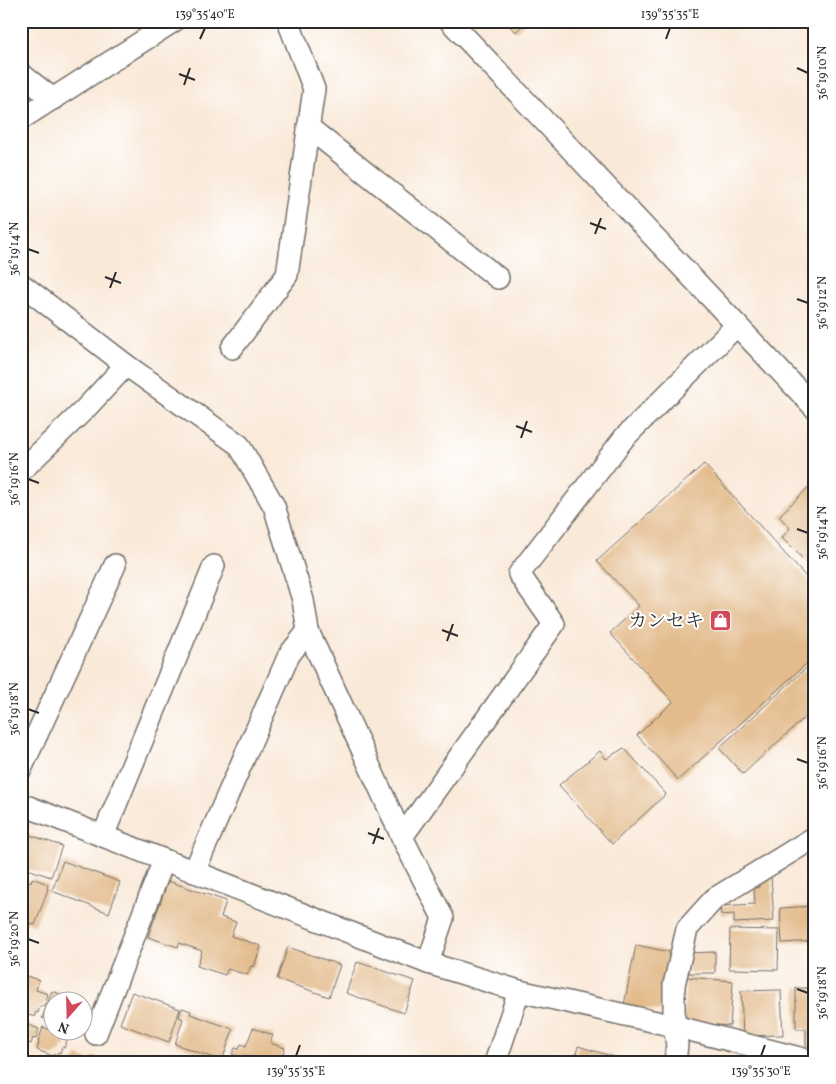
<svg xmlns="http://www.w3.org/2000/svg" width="836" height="1084" viewBox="0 0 836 1084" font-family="Vollkorn,'Noto Serif JP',serif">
  <rect width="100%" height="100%" fill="#fff"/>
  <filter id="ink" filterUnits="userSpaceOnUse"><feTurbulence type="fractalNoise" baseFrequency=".02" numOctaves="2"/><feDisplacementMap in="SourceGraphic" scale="10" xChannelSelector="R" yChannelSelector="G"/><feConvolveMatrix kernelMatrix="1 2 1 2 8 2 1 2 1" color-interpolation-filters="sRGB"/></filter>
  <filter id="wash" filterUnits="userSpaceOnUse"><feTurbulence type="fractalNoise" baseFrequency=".0096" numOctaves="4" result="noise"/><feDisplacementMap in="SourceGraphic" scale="20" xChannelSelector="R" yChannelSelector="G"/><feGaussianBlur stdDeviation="1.12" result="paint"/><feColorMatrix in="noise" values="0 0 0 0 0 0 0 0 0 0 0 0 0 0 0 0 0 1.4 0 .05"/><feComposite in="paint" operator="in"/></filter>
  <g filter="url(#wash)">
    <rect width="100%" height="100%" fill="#f9e9d8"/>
    <g id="blocks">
      <g fill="#e3bb8c">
        <path d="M 505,21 L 526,21 L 516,32 Z"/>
        <path d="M 704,464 L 815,587 L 815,656 L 678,780 L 637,735 L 673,702 L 610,633 L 639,606 L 597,561 Z"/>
        <path d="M 815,481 L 815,571 L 782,538 L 790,528 L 779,516 Z"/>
        <path d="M 815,660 L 815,708 L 743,774 L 719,748 Z"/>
        <path d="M 624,748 L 666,794 L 612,844 L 559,785 L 600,751 L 606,759 Z"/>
        <path d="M 21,821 L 30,824 L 27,834 L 62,846 L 51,877 L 21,867 Z"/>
        <path d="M 63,861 L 120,882 L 109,913 L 52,891 Z"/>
        <path d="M 759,877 L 771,877 L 774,921 L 734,923 L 734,914 L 721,915 L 720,906 L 755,904 L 754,889 L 759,887 Z"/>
        <path d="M 21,878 L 31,882 L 32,878 L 48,884 L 47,888 L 48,889 L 35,925 L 21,921 Z"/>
        <path d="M 168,881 L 226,901 L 221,917 L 236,922 L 231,936 L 261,946 L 254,967 L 251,966 L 247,975 L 228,969 L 225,975 L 197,966 L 202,951 L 179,943 L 178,947 L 148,937 Z"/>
        <path d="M 815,906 L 815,941 L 782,943 L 780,908 Z"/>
        <path d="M 730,929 L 779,930 L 778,970 L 729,969 Z"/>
        <path d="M 636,945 L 675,953 L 664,1012 L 624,1005 Z"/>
        <path d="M 288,947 L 340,965 L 329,997 L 277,979 Z"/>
        <path d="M 715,952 L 715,973 L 689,973 L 688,953 Z"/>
        <path d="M 357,962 L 415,981 L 404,1013 L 346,993 Z"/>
        <path d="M 23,975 L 39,980 L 36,990 L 48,994 L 44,1007 L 40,1006 L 38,1013 L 36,1012 L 34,1017 L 21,1012 L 21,980 Z"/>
        <path d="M 686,977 L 733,981 L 730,1026 L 683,1022 Z"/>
        <path d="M 796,988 L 815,988 L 815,1046 L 806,1046 L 806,1029 L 796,1029 Z"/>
        <path d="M 781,990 L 783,1035 L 743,1036 L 741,991 Z"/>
        <path d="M 52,991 L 63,995 L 62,998 L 70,1001 L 52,1002 L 52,1021 L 42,1018 Z"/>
        <path d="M 132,992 L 180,1009 L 169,1042 L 120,1024 Z"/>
        <path d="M 182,1008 L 191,1011 L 190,1014 L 233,1029 L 222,1061 L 175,1044 L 183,1019 L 179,1017 Z"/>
        <path d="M 21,1022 L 39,1029 L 36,1039 L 33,1038 L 31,1044 L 27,1043 L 25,1048 L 21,1047 Z"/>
        <path d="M 43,1027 L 68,1037 L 64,1048 L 62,1047 L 60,1053 L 58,1052 L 56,1055 L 54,1054 L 53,1056 L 37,1050 L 39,1042 L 38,1042 Z"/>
        <path d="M 253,1028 L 273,1035 L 270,1043 L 285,1048 L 280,1063 L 263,1063 L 243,1055 L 242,1058 L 232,1054 L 235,1048 L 239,1049 L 241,1044 L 246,1046 Z"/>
        <path d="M 578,1046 L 621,1059 L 620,1063 L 574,1063 Z"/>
        <path d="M 21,1056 L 31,1060 L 30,1063 L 21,1063 Z"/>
        <path d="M 77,1056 L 92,1061 L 93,1057 L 105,1061 L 104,1063 L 73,1063 L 74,1060 L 76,1060 Z"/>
      </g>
    </g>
  </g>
  <g filter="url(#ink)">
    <use href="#blocks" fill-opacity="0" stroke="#736e68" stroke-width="1"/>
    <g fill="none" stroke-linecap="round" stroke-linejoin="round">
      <defs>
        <g id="minor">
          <path d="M 450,21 L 815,408"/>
          <path d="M 21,74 L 53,99"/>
          <path d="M 21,119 L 174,21"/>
          <path d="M 308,127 L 498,278"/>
          <path d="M 21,284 L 126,365 L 239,445 L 274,506 L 303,600 L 308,631 L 402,837 L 443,918 L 428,963"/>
          <path d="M 232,348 L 287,275 L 314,89 L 288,21"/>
          <path d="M 21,471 L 85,409 L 126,365"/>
          <path d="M 21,769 L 115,565"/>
          <path d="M 21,804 L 428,963 L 519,991 L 674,1026 L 815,1062"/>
          <path d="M 103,836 L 214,566"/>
          <path d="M 402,837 L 554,624 L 519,574 L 624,438 L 737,325"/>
          <path d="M 194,872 L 289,655 L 308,631"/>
          <path d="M 96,1034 L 164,860"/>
          <path d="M 495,1063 L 519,991"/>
          <path d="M 675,1063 L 677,1044 L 674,1026 L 674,985 L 687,929 L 714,899 L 815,837"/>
        </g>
      </defs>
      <use href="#minor" stroke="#736e68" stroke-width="24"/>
      <use href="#minor" stroke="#fff" stroke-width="21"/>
    </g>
  </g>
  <path fill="none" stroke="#2b2b2b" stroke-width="2" d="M 200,39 L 205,28M 666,39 L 670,28M 797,68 L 808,73M 179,74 L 195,80M 184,85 L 190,68M 590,223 L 606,229M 595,234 L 601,218M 28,249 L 39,253M 105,277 L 121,283M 110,288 L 116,272M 797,299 L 808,303M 516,426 L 532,432M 521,438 L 527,421M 28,479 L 39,483M 797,529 L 808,533M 442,630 L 458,636M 447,641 L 453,624M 28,709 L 39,713M 797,759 L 808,763M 368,833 L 384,839M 373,844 L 379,828M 28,939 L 39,943M 797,989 L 808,993M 296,1056 L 300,1045M 761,1056 L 765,1045"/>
  <defs>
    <symbol id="shop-square" viewBox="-11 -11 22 22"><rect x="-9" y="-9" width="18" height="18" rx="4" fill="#d1495b" stroke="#fff"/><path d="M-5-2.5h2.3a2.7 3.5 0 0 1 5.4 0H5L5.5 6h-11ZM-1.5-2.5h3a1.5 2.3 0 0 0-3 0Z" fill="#fff"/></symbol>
  </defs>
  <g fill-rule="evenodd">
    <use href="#shop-square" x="708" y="608" width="25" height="25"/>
  </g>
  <g text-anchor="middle" stroke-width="4" stroke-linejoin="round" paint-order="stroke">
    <g font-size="19" fill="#2b2b2b" stroke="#fff" text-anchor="end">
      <text x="704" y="627">カンセキ</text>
    </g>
  </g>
  <rect width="836" height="1084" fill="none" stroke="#fff" stroke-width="55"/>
  <g transform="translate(68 1016) rotate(200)"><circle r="24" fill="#ffffff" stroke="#aaaaaa"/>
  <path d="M0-4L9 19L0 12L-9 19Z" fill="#d1495b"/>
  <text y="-8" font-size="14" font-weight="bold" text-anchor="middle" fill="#2b2b2b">N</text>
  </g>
  <rect x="28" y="28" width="780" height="1028" fill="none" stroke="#2b2b2b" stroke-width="2"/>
  <g font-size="12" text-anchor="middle" fill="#2b2b2b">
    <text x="205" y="18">139°35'40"E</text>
    <text x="670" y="18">139°35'35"E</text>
    <text transform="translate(822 73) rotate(-90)" y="4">36°19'10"N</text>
    <text transform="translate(14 249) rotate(-90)" y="4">36°19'14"N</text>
    <text transform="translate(822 303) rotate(-90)" y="4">36°19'12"N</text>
    <text transform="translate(14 479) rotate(-90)" y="4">36°19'16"N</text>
    <text transform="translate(822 533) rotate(-90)" y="4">36°19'14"N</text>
    <text transform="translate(14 709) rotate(-90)" y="4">36°19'18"N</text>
    <text transform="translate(822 763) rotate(-90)" y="4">36°19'16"N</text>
    <text transform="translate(14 939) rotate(-90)" y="4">36°19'20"N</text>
    <text transform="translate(822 993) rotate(-90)" y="4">36°19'18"N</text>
    <text x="296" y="1075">139°35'35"E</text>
    <text x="761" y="1075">139°35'30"E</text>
  </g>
</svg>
